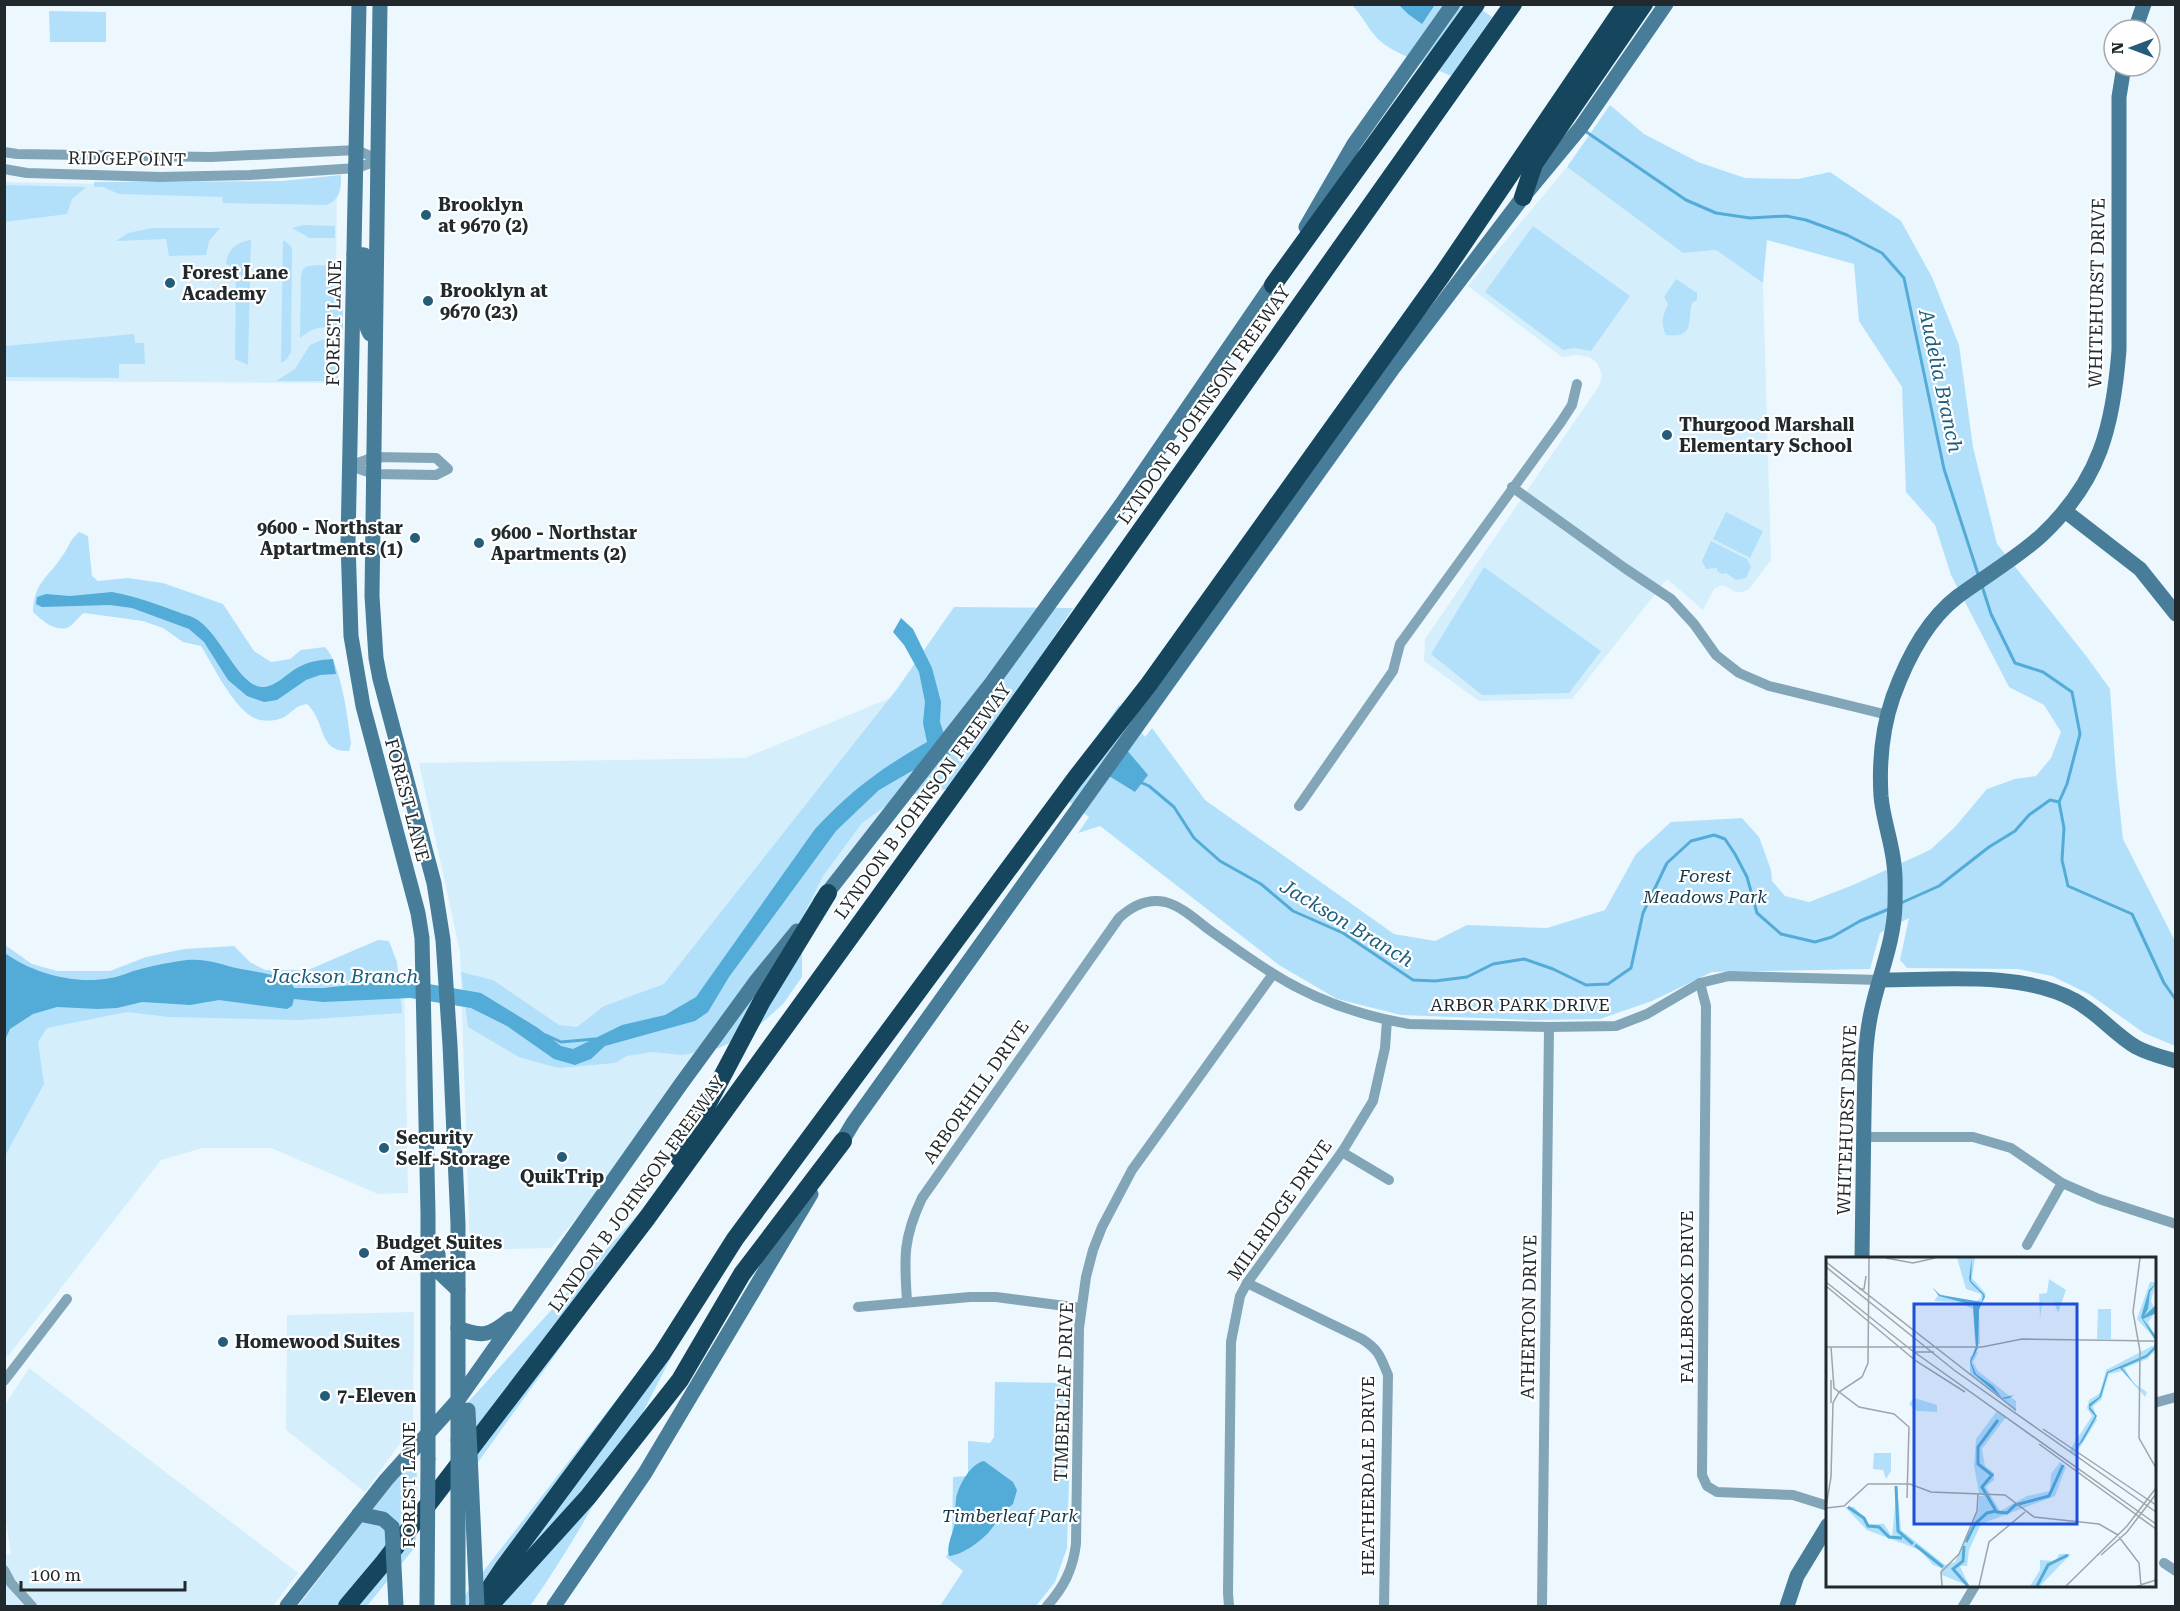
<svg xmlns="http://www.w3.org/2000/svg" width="2180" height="1611" viewBox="0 0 2180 1611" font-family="'Roboto Serif',serif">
  <rect width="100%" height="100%" fill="#edf8fe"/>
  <g fill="#d4eefc">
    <path d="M 1567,167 L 1683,253 L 1716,250 L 1763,283 L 1771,560 L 1749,589 L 1743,592 L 1736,592 L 1725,586 L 1720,586 L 1714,589 L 1703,610 L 1667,579 L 1572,699 L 1479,701 L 1424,661 L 1425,639 L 1599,386 L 1602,375 L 1597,363 L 1589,357 L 1577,355 L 1562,357 L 1468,286 Z"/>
    <path d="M 337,180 L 335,383 L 5,381 L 5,182 L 215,186 Z"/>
    <path d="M 1018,645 L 685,1090 L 551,1248 L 470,1250 L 460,952 L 419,763 L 745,758 Z"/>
    <path d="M 404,973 L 408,1193 L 378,1194 L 271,1148 L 203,1148 L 161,1160 L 8,1356 L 4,1354 L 4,1032 L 21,989 Z"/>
    <path d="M 414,1312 L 413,1425 L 365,1492 L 286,1430 L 287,1315 Z"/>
    <path d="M 29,1368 L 298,1573 L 273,1606 L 5,1606 L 4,1555 L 11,1554 L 5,1516 L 5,1405 Z"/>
  </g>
  <g fill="#b2e0fa">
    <path d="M 1352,5 L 1475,5 L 1492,17 L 1451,76 C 1433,67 1391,53 1378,39 C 1368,29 1362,15 1352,5 Z"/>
    <path d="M 49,11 L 106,12 L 106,42 L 50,42 Z"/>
    <path d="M 1610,105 L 1644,134 L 1698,162 L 1745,178 L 1798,179 L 1830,172 L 1901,221 L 1932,277 L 1959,345 L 1973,447 L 1997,544 L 2087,657 L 2110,689 L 2116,774 L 2123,839 L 2175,941 L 2175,1046 L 2144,1033 L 2089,994 L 2052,976 L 2018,969 L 1907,968 L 1900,960 L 1909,918 L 1880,933 L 1870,969 L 1712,972 L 1652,1001 L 1600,1019 L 1531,1020 L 1401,1015 L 1337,999 L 1279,965 L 1100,826 L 1078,833 L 1089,817 L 1058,793 L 1119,705 L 1145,737 L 1152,728 L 1205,800 L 1394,934 L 1435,941 L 1467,925 L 1547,928 L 1605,910 L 1636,854 L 1671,822 L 1742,818 L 1759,837 L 1771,870 L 1772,881 L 1785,896 L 1809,902 L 1853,885 L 1930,850 L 1955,827 L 1987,789 L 2015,779 L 2036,776 L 2051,758 L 2061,732 L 2044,705 L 2009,687 L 1951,575 L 1935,525 L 1906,492 L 1902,387 L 1859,321 L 1854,264 L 1767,240 L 1763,283 L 1716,250 L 1683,253 L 1567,167 Z"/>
    <path d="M 341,175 C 341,190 341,198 327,205 L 223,203 L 222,197 L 119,194 L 103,187 L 94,187 L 94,182 L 282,181 Z"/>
    <path d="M 5,184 L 6,185 L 86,187 L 72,199 L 67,214 L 5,222 Z"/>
    <path d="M 304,225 L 335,226 L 335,238 L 310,238 L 292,228 Z"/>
    <path d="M 1533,226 L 1630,296 L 1591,351 L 1574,348 L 1563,350 L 1485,292 Z"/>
    <path d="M 152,228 L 220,228 L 209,241 L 206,255 L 169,256 L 166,239 L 116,241 L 128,233 Z"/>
    <path d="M 251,240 L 248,365 L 235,359 L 236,271 L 226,263 C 228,249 237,242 251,240 Z"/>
    <path d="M 283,240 L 290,245 L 292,249 L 291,352 L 287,359 L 281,363 Z"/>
    <path d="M 318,265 L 339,267 L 343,271 L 343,329 C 325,326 314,326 300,338 L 301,275 L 303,269 L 308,266 Z"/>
    <path d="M 1676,279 L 1697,293 L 1697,300 L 1692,303 C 1687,321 1696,338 1666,335 C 1660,322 1663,316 1668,304 L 1664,297 Z"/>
    <path d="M 134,334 L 135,343 L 144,343 L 145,364 L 119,364 L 119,378 L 5,377 L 5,346 Z"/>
    <path d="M 324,339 L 333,341 L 339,348 L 338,381 L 276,381 L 295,369 L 310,345 Z"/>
    <path d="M 1726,512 L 1763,531 L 1750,558 L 1713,539 Z"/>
    <path d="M 79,532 L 88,536 L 92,576 L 98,581 L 128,578 L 163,583 L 223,604 L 254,651 L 271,662 L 290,659 L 301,650 L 325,647 C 341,664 348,719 351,743 L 349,751 C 317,752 327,723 307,704 C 291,706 291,718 275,720 C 271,721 261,721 257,719 C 235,712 213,665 201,646 L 183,642 L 163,628 L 143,621 L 84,613 C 79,616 74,624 69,627 C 56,633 41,620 33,612 C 34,582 48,578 63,555 C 70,545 69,541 79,532 Z"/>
    <path d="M 1711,541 L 1747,559 L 1751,567 L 1746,578 L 1736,580 L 1726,573 L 1722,574 L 1717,571 L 1717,568 L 1706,569 L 1702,561 Z"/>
    <path d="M 1484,567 L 1601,651 L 1569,693 L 1482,695 L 1431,654 Z"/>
    <path d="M 954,607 L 1073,608 L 953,788 L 898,797 L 862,823 L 823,876 L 802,918 L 802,977 L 783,1004 L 752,1032 L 719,1048 L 682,1055 L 652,1052 L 627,1056 L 615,1063 L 558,1068 L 519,1057 L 468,1027 L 461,972 L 493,980 L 559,1025 L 577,1027 L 604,1006 L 664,984 L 897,689 Z"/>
    <path d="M 378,940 L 389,941 L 397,962 L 402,1013 L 300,1020 L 169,1017 L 127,1012 L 47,1028 L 38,1042 L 44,1084 L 5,1156 L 5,945 L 32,964 L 57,971 L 110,971 L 146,957 L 184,949 L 234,946 L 250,962 L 265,970 L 308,970 Z"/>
    <path d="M 727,1116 L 463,1483 L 461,1410 Z"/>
    <path d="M 711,1278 C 655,1387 600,1507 530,1606 L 462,1606 L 462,1599 Z"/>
    <path d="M 995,1382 L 1072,1383 L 1067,1548 L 1055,1582 L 1036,1606 L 940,1606 L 963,1571 L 946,1557 L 952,1546 L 953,1477 L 968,1476 L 968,1441 L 990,1443 L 994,1437 Z"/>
    <path d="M 417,1451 L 416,1546 L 367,1606 L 298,1606 Z"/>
  </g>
  <g fill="#53abd7">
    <path d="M 1399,5 L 1429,5 L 1434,6 L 1422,24 L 1408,14 Z"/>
    <path d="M 112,592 C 135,596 156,604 178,612 C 185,615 193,616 199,621 C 221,636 238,684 261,687 C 275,688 286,674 297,668 C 309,661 320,660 333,659 L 336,674 L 320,675 L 306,680 L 277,700 L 264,702 L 247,696 L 228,680 L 204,642 L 189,629 L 132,608 L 110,605 L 42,607 L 36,604 L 37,597 L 46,594 L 70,596 Z"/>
    <path d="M 901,618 L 913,629 L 932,668 L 941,702 L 940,722 L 945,737 L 970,731 L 949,757 L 910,772 L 879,790 L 836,831 L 729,977 L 708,1012 L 695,1021 L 605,1046 L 591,1059 L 575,1065 L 554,1059 L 507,1026 L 471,1008 L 410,998 L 323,1002 L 294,999 L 292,1006 L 287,1009 L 219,1000 L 190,1005 L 142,1002 L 117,1008 L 98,1009 L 57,1007 L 33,1014 L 10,1029 L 5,1040 L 5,953 C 32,973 75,985 110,978 C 120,977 131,971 141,969 C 155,965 172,962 187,960 C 207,958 222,965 241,969 C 258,972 274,975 290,980 L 294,988 L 323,988 L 370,983 L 429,984 L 481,993 L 538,1028 L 561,1046 L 573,1049 L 622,1025 L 665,1015 L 696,997 L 815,829 C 850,791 883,767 927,742 L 923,723 L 925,702 L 919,672 L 904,645 L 893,632 Z"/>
    <path d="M 1120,742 L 1148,775 L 1135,792 L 1101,771 Z"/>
    <path d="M 984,1461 L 1013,1482 L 1017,1490 L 1013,1504 C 1002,1512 997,1522 989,1532 C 980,1542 962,1555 949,1556 C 946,1546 953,1533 955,1523 C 956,1515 955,1507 956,1499 C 958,1486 971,1463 984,1461 Z"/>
  </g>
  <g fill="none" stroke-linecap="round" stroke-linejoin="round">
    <g stroke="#53abd7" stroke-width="3">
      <path d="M 1585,131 L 1686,200 L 1716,213 L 1750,218 L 1786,216 L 1806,220 L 1847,235 L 1882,253 L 1904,278 L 1944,469 L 1979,577"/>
      <path d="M 1982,586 L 1991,614 L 2015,663 L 2043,672 L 2072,692 L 2080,734 L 2067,784 L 2059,802"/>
      <path d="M 1140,782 L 1149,786 L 1174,807 L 1194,838 L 1220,861 L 1261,884 L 1293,911 L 1343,933 L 1413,980 L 1435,981 L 1467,977 L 1493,964 L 1524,959 L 1553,969 L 1586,985 L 1608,984 L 1631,968 L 1643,913 L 1667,863 L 1691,841 L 1714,835 L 1725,839 L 1735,854 L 1747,877 L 1757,913 L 1781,934 L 1815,942 L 1832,937 L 1860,921 L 1889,909"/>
      <path d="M 1901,903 L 1939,886 L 1989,847 L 2015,831 L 2029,815 L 2050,800 L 2059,802 L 2064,828 L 2062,860 L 2068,886 L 2132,914 L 2164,983 L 2176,1000"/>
      <path d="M 546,1035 L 561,1042 L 595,1039"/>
    </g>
    <g stroke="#82a5b8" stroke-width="10">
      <path d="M 4,152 L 17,154 L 211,157 L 357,150 L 379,160"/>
      <path d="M 4,169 L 27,173 L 160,177 L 250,175 L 357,168 L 379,160"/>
      <path d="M 374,457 L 436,458 L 448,469 L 436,475 L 374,474 L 350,466 Z"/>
      <path d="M 1512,487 L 1626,569 L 1671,599 L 1694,624 L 1716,655 L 1739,673 L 1769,686 L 1888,715"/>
      <path d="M 1299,806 L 1393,671 L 1400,644 L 1561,422 L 1572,405 L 1577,384"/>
      <path d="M 1700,983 L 1706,1006 L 1702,1475 L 1707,1486 L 1717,1492 L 1793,1495 L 1828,1506"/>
      <path d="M 1864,1137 L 1973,1137 L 2011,1148 L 2062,1183 L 2099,1199 L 2176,1224"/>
      <path d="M 1342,1152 L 1389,1180"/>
      <path d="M 2027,1245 L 2062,1183"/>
      <path d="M 1247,1283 L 1362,1339 C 1379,1350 1380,1356 1388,1375 L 1384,1606"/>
      <path d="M 907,1301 C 904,1258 903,1238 922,1198 L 1119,918 C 1132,906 1147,898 1165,902 C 1181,906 1195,919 1208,929 C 1229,944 1250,959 1272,973 C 1313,999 1362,1016 1409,1024 L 1549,1027 L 1616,1026 L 1647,1014 L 1700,983 L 1729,976 L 1880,980"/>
      <path d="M 858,1307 L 970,1297 L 996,1297 L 1081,1308"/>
      <path d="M 4,1381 L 67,1299"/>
      <path d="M 2154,1403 L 2176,1397"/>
      <path d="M 2164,1563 L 2176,1571"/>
      <path d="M 4,1570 L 11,1583 L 32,1606"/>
      <path d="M 1047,1606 C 1064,1587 1073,1569 1076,1544 L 1079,1328 L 1086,1277 L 1093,1250 L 1102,1227 L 1132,1170 L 1273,974"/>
      <path d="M 1229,1606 L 1228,1593 L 1231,1342 L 1240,1296 L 1247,1283 L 1342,1152 L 1373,1101 L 1385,1048 L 1387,1020"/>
      <path d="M 1542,1606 L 1549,1027"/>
      <path d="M 1963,1606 L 1975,1586"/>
    </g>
    <g stroke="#477d99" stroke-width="15">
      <path d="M 359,4 L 348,542 L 351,636 L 363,706 L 418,913 L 422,938 L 428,1213 L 428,1459"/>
      <path d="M 380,4 L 372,596 L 376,658 L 380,679 L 434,883 L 443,940 L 450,1045 L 458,1224 L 458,1440"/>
      <path d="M 2135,30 L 2144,4"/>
      <path d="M 1306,227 L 1354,144 L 1453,4"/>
      <path d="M 354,254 L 364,255 C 369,279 358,314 370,334"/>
      <path d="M 2065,511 L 2140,569 L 2176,614"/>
      <path d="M 821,901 L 993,681 L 1121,505 L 1278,276"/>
      <path d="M 1880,980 C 1940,980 2022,971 2074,1000 C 2097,1012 2114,1034 2136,1047 C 2149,1054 2162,1057 2176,1061"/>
      <path d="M 837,1150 L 853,1123 L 1394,367 L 1523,197 L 1581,127 L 1666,4"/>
      <path d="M 438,1254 L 439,1272 L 458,1290"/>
      <path d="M 1862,1258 C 1863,1210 1863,1161 1864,1113 C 1865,1081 1864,1049 1870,1018 C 1877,980 1894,944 1895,905 C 1895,892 1896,878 1894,865 C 1892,842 1883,820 1881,796 C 1879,763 1882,729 1893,697 C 1906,661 1926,621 1957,597 C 1985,576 2016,559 2042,535 C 2100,480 2113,427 2119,350 L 2119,97 L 2124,66"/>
      <path d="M 458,1328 C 482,1338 491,1335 510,1319"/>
      <path d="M 359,1514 L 383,1519 L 392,1527"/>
      <path d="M 287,1606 L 386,1480 L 458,1400 L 681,1084 L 757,980 L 797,931"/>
      <path d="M 554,1606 L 645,1473 L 811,1194"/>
      <path d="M 1787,1606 L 1797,1576 L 1828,1525"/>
    </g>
    <g stroke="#16465d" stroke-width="18">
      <path d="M 1523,197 L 1534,164 L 1644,4"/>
      <path d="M 1273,285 L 1476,4"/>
      <path d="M 679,1158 L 762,1001 L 828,893"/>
      <path d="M 492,1603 L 588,1497 L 680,1380 L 742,1274 L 843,1141"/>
      <path d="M 347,1606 L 384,1562 L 647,1218 L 984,752 L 1513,4"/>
      <path d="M 478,1606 L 504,1567 L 662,1354 L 735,1239 L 1075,779 L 1149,684 L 1442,275 L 1626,4"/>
    </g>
    <g stroke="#477d99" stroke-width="15">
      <path d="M 468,1410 L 477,1606"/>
      <path d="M 392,1527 L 396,1606"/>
      <path d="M 427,1606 L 428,1459"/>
      <path d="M 458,1606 L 458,1440"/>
    </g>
  </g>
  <g fill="#255c77" stroke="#fff" stroke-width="2">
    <circle cx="426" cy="215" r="6"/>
    <circle cx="170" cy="283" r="6"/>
    <circle cx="428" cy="301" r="6"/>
    <circle cx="1667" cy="435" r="6"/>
    <circle cx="415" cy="538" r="6"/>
    <circle cx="479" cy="543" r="6"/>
    <circle cx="384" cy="1148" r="6"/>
    <circle cx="562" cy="1157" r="6"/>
    <circle cx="364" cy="1253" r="6"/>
    <circle cx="223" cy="1342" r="6"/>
    <circle cx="325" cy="1396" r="6"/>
  </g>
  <g text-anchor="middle" stroke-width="4.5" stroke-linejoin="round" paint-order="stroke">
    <g font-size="18" fill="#22292c" stroke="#fff">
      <text transform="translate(127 159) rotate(1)" y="6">RIDGEPOINT</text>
      <text transform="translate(2097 293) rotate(-89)" y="6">WHITEHURST DRIVE</text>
      <text transform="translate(334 323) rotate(-89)" y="6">FOREST LANE</text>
      <text transform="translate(1204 405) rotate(-55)" y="6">LYNDON B JOHNSON FREEWAY</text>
      <text transform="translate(407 800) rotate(75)" y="6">FOREST LANE</text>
      <text transform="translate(923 801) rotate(-54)" y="6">LYNDON B JOHNSON FREEWAY</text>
      <text x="1520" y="1011">ARBOR PARK DRIVE</text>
      <text transform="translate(976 1092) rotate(-55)" y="6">ARBORHILL DRIVE</text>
      <text transform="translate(1847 1120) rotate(-88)" y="6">WHITEHURST DRIVE</text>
      <text transform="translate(637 1194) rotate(-54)" y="6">LYNDON B JOHNSON FREEWAY</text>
      <text transform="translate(1280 1210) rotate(-55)" y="6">MILLRIDGE DRIVE</text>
      <text transform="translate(1687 1297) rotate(-90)" y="6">FALLBROOK DRIVE</text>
      <text transform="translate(1529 1317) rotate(-89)" y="6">ATHERTON DRIVE</text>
      <text transform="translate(1064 1392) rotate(-88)" y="6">TIMBERLEAF DRIVE</text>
      <text transform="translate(1368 1476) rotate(-90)" y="6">HEATHERDALE DRIVE</text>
      <text transform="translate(409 1485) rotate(-90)" y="6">FOREST LANE</text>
    </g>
    <g font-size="18" font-weight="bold" fill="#22292c" stroke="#fff" text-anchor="start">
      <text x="438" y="211">Brooklyn<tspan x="438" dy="21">at 9670 (2)</tspan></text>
      <text x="182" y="279">Forest Lane<tspan x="182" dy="21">Academy</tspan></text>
      <text x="440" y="297">Brooklyn at<tspan x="440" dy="21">9670 (23)</tspan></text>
      <text x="1679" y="431">Thurgood Marshall<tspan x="1679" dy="21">Elementary School</tspan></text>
      <text x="403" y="534" text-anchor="end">9600 - Northstar<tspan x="403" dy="21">Aptartments (1)</tspan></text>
      <text x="491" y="539">9600 - Northstar<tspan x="491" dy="21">Apartments (2)</tspan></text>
      <text x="396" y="1144">Security<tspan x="396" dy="21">Self-Storage</tspan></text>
      <text x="562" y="1183" text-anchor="middle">QuikTrip</text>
      <text x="376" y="1249">Budget Suites<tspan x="376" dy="21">of America</tspan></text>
      <text x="235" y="1348">Homewood Suites</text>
      <text x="337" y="1402">7-Eleven</text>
    </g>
    <g font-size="18" font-style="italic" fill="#133a4c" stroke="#fff">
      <text x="1705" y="882">Forest<tspan x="1705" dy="21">Meadows Park</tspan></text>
      <text x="1010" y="1522">Timberleaf Park</text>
    </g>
    <g font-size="20" font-style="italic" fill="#1c5f7d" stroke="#fff">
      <text transform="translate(1941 381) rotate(78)" y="7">Audelia Branch</text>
      <text transform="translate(1347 923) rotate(31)" y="7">Jackson Branch</text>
      <text x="343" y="983">Jackson Branch</text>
    </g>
  </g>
  <g transform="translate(1826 1257)">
    <rect width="330" height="330" fill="#edf8fe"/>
    <path d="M 131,1 L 149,1 L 146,21 L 160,37 L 153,53 L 154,87 L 149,88 L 147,52 L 130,45 L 108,44 L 113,37 L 149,45 L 155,41 L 155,37 L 140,32 ZM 223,22 L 240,33 L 232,56 L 228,45 L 216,45 L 214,62 L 213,37 L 221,36 ZM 324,25 L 330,25 L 325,44 L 330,55 L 322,65 L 330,83 L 311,62 ZM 272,52 L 285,52 L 285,82 L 271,82 ZM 326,89 L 330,89 L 330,93 L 321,102 L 299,111 L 306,125 L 321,135 L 319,140 L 296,114 L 283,117 L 275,143 L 267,149 L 271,163 L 249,198 L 243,194 L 266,159 L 261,151 L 263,143 L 274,136 L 280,113 ZM 153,94 L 147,105 L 152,114 L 190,144 L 190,155 L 144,116 L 144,100 ZM 88,141 L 111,148 L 111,155 L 91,154 L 83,147 ZM 171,154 L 180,160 L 156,192 L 159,209 L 168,216 L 168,223 L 160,230 L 174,254 L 201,239 L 224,234 L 225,217 L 234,205 L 240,210 L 229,239 L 155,267 L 143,293 L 141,309 L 134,309 L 143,329 L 116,318 L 115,311 L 107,308 L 94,293 L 41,273 L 19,250 L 28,250 L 43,267 L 58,267 L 66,280 L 71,228 L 75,273 L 119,308 L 129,305 L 152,254 L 153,239 L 158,239 L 153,236 L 148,209 L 150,182 ZM 48,196 L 65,196 L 65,214 L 60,222 L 57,213 L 47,212 ZM 233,297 L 245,297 L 214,329 L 204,329 L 214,313 L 214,303 L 230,304 Z" fill="#b2e0fa"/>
    <path d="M 146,1 L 145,24 L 158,37 L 159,40 L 153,52 L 152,91 L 145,105 L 150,117 L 167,129 L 176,141 L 188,138 L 183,141 L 177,142 L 148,117 L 144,105 L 150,89 L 147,48 L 113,39 L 106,30 L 114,38 L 156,45 L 157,38 L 144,25 L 143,21 ZM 330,26 L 324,35 L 322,52 L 318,59 L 330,48 L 330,56 L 317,62 L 330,79 L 330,91 L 321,100 L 296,111 L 312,131 L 294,111 L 282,116 L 275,140 L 264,150 L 271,159 L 257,184 L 250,192 L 269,159 L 263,152 L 263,147 L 273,140 L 281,115 L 320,98 L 328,90 L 329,83 L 315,60 L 323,33 Z" fill="#53abd7"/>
    <path fill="none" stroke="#53abd7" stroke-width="3" d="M 70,229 L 72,274 L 87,287M 22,250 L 38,261 L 42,269 L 53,270 L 63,280 L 76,281M 170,255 L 181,256 L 189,248 L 223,239 L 237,208M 140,285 L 149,267 L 161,256 L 170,254 L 156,230 L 166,218 L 152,207 L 152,190 L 172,163M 89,288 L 117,310M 138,289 L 137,304 L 127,312 L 142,329M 211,329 L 222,308 L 242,298"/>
    <path fill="none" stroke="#9ca5aa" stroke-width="1.5" d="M 60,1 L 87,6 L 109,1M 314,1 L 307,55 L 314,94 L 313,181 L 330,211M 0,5 L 190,153M 0,10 L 128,113 L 330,255M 0,25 L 84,92 L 330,267M 0,29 L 90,104 L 139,135M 33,32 L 38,32 L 40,19M 0,90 L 156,90 L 196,82 L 330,84M 5,90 L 8,131 L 33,150 L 68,157 L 83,170 L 81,241M 87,95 L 108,95M 5,146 L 5,123M 217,172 L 330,248M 213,187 L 330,272M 0,250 L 5,220 L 7,146 L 13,135 L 36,120 L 42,106 L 43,1M 0,251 L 18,249 L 42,227 L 84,227 L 105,235 L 179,238 L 208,260 L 273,267 L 292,278M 293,280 L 313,306 L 315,329M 275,298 L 301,275 L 330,237M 116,329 L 115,315 L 133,297 L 151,254 L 152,237M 153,329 L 163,285 L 199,255M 240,329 L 301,269 L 330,231M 311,329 L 330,323"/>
    <path fill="#1d4ed8" fill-opacity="0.15" stroke="#1d4ed8" stroke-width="3" d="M 88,47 L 251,47 L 251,267 L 88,267 Z"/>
    <rect width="330" height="330" fill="none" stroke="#22292c" stroke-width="3"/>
  </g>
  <rect width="2180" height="1611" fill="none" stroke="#22292c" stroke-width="12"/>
  <g transform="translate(2132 48) rotate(270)"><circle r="28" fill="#ffffff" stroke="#a7a9ab" stroke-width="1.5"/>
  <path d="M0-4.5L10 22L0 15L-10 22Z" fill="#255c77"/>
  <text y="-9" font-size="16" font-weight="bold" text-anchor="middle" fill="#22292c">N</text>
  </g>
  <path d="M21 1581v9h164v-9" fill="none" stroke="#22292c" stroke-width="3"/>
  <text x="30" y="1581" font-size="18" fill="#22292c" stroke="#ffffff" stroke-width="4.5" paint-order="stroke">100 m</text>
</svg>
